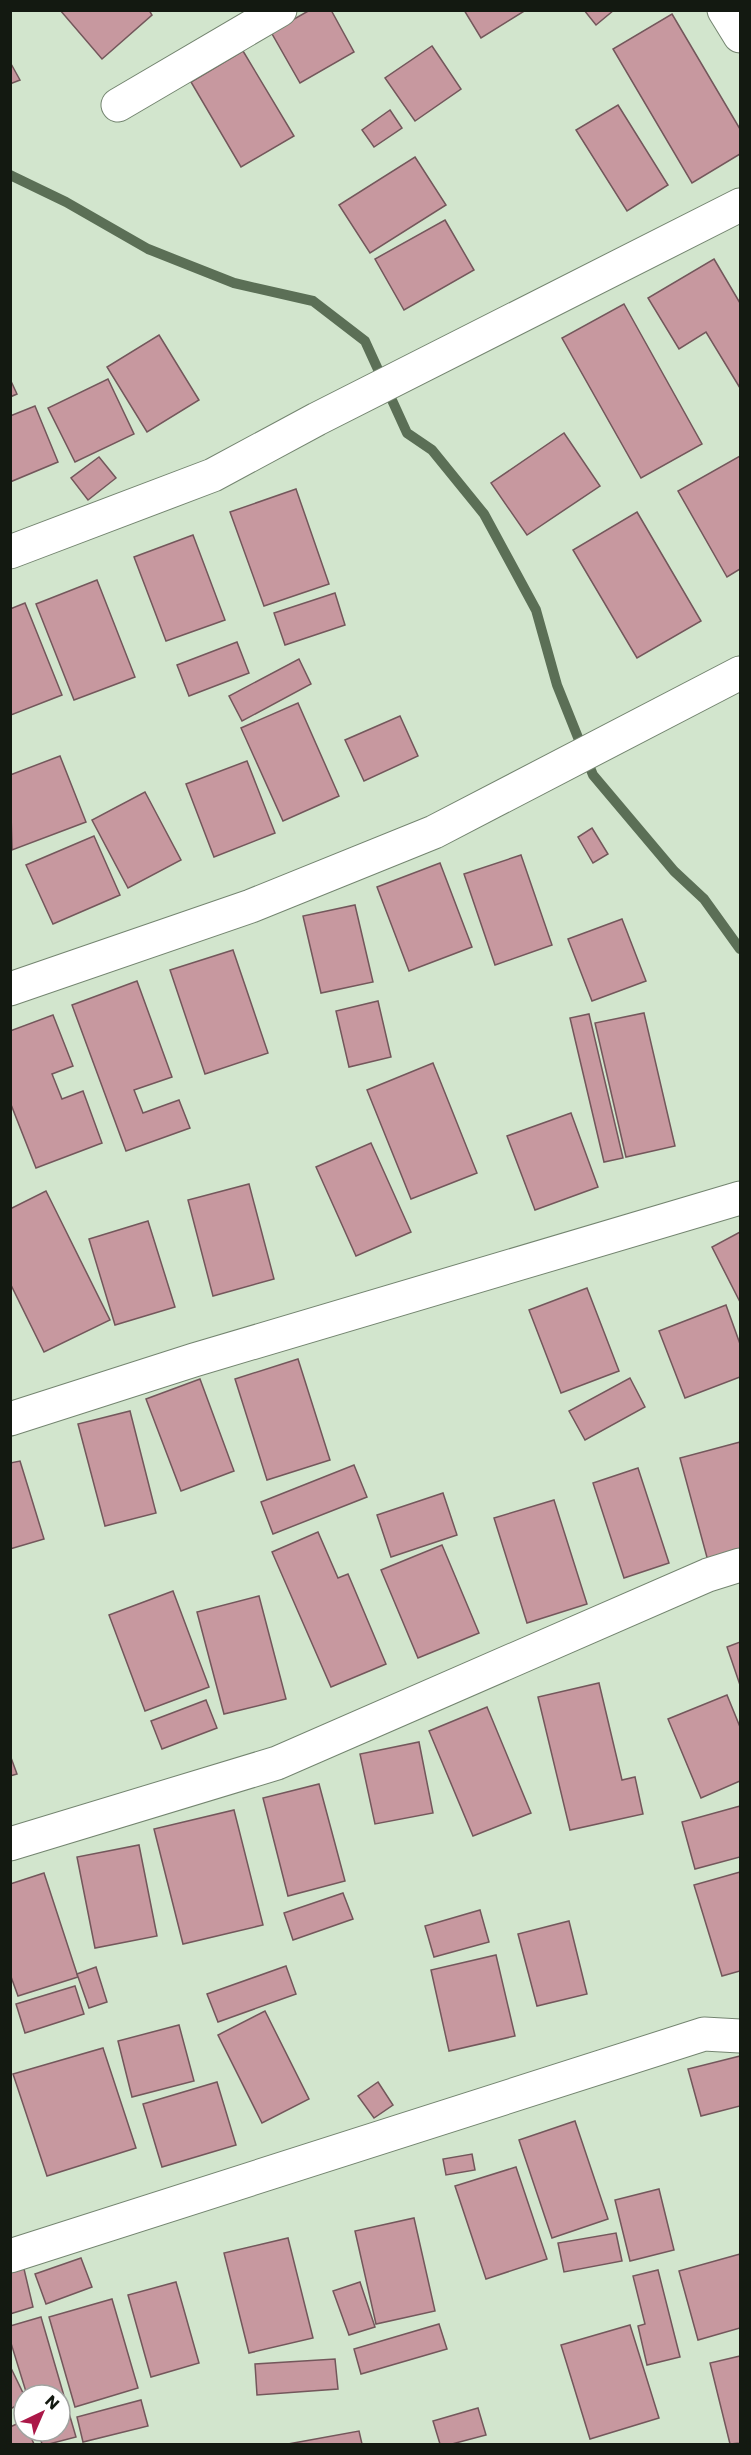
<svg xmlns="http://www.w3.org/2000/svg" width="751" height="2455" viewBox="0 0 751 2455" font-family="Poppins,sans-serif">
  <rect width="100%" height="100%" fill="#d2e5cd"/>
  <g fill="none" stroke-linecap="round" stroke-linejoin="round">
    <path stroke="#5b6f56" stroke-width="10" d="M 10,175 L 66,202 L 148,249 L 234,283 L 313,301 L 365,341 L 407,433 L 432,450 L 484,514 L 536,610 L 557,685 L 593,775 L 674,871 L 704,899 L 740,949"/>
  </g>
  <g fill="#c7989f" stroke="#73575b" stroke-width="1.5">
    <path d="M 60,10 L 149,10 L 152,15 L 102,59 Z"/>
    <path d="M 310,10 L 331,10 L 354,52 L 300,83 L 271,32 Z"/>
    <path d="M 464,10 L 526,10 L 481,38 Z"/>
    <path d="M 584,10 L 614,10 L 596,25 Z"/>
    <path d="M 672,14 L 740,129 L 740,154 L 692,183 L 613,49 Z"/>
    <path d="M 432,46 L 461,89 L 415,121 L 385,78 Z"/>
    <path d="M 243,51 L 294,136 L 241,167 L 191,82 Z"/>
    <path d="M 10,62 L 20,80 L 10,84 Z"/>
    <path d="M 618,105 L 668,185 L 627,211 L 576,130 Z"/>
    <path d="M 390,110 L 402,128 L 374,147 L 362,130 Z"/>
    <path d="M 415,157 L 446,205 L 370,253 L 339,205 Z"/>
    <path d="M 445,220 L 474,270 L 404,310 L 375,259 Z"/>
    <path d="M 714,259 L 740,303 L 740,388 L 706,332 L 679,349 L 648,298 Z"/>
    <path d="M 624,304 L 702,444 L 641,478 L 562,338 Z"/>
    <path d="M 159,335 L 199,400 L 147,432 L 107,367 Z"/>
    <path d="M 10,379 L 17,394 L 10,397 Z"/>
    <path d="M 108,379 L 134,434 L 75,462 L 48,408 Z"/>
    <path d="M 35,406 L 58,462 L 10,482 L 10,416 Z"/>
    <path d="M 564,433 L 600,486 L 527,535 L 491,483 Z"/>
    <path d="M 740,456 L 740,569 L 727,577 L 678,491 Z"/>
    <path d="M 99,457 L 116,478 L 88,500 L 71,478 Z"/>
    <path d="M 296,489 L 329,584 L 264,606 L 230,512 Z"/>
    <path d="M 637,512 L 701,621 L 637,658 L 573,550 Z"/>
    <path d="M 193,535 L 225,620 L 166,641 L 134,557 Z"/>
    <path d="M 97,580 L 135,677 L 74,700 L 36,604 Z"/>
    <path d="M 335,593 L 345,625 L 285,645 L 274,613 Z"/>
    <path d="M 25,603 L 62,695 L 11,715 L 10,609 Z"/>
    <path d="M 237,642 L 249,673 L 189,696 L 177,665 Z"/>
    <path d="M 299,659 L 311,684 L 242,721 L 229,696 Z"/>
    <path d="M 298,703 L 339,796 L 283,821 L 241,728 Z"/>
    <path d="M 400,716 L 418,756 L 364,781 L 345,740 Z"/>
    <path d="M 60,756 L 86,822 L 12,850 L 10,775 Z"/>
    <path d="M 247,761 L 275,833 L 214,857 L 186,784 Z"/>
    <path d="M 145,792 L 181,860 L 128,888 L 92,820 Z"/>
    <path d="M 592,828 L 608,854 L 593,863 L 578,837 Z"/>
    <path d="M 94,836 L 120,895 L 53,924 L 26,865 Z"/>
    <path d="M 521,855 L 552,945 L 495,965 L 464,874 Z"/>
    <path d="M 440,863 L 472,947 L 409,971 L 377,887 Z"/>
    <path d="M 355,905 L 373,982 L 321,993 L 303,916 Z"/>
    <path d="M 622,919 L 646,981 L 592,1001 L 568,939 Z"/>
    <path d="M 233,950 L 268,1053 L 205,1074 L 170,970 Z"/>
    <path d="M 137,981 L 172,1077 L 134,1090 L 143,1113 L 179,1100 L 190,1128 L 126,1151 L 72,1005 Z"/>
    <path d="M 378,1001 L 391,1057 L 349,1067 L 336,1011 Z"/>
    <path d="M 644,1013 L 675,1146 L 626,1157 L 595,1023 Z"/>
    <path d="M 589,1014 L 623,1158 L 604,1162 L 570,1018 Z"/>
    <path d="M 53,1015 L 73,1066 L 52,1074 L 62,1099 L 83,1091 L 102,1143 L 36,1168 L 10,1102 L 10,1031 Z"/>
    <path d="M 433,1063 L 477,1173 L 411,1199 L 367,1090 Z"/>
    <path d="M 571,1113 L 598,1187 L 535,1210 L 507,1136 Z"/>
    <path d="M 371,1143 L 411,1232 L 356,1256 L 316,1167 Z"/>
    <path d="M 249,1184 L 274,1279 L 213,1296 L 188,1200 Z"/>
    <path d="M 46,1191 L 110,1320 L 44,1352 L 10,1283 L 10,1209 Z"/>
    <path d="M 148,1221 L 175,1307 L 115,1325 L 89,1239 Z"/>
    <path d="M 740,1232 L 740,1302 L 712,1247 Z"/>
    <path d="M 587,1288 L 619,1371 L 561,1393 L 529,1310 Z"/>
    <path d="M 726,1305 L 740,1344 L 740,1377 L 685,1398 L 659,1331 Z"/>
    <path d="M 298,1359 L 330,1460 L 267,1480 L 235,1379 Z"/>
    <path d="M 630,1378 L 645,1407 L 585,1440 L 569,1411 Z"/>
    <path d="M 200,1379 L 234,1471 L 181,1491 L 146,1399 Z"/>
    <path d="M 130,1411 L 156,1513 L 105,1526 L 78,1424 Z"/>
    <path d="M 740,1442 L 740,1552 L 708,1561 L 680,1458 Z"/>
    <path d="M 20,1461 L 44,1539 L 10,1549 L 10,1463 Z"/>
    <path d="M 354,1465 L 367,1497 L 273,1534 L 261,1502 Z"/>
    <path d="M 638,1468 L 669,1563 L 624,1578 L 593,1483 Z"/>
    <path d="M 443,1493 L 457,1535 L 391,1557 L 377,1515 Z"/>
    <path d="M 554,1500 L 587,1604 L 527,1623 L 494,1518 Z"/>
    <path d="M 318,1532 L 338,1578 L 348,1574 L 386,1664 L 331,1687 L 272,1552 Z"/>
    <path d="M 442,1545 L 479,1633 L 418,1658 L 381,1570 Z"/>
    <path d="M 173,1591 L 209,1687 L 145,1711 L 109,1615 Z"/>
    <path d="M 259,1596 L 286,1699 L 224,1714 L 197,1612 Z"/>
    <path d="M 740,1642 L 740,1685 L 727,1647 Z"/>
    <path d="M 599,1683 L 622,1780 L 635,1777 L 643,1814 L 570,1830 L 538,1697 Z"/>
    <path d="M 727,1695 L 740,1727 L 740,1781 L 701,1798 L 668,1719 Z"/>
    <path d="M 206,1700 L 217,1728 L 162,1749 L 151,1721 Z"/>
    <path d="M 487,1707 L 531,1813 L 473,1836 L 429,1731 Z"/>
    <path d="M 419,1742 L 433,1813 L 375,1824 L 360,1754 Z"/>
    <path d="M 10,1755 L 17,1774 L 10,1776 Z"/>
    <path d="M 319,1784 L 345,1881 L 288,1896 L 263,1798 Z"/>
    <path d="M 740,1806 L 740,1857 L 695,1869 L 682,1822 Z"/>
    <path d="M 234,1810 L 263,1925 L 183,1944 L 154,1829 Z"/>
    <path d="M 139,1845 L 157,1936 L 95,1948 L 77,1857 Z"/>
    <path d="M 740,1872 L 740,1971 L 722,1976 L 694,1885 Z"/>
    <path d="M 44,1873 L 78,1977 L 18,1996 L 10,1974 L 10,1884 Z"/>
    <path d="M 343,1893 L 353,1919 L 293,1940 L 284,1913 Z"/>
    <path d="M 480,1910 L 489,1942 L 434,1957 L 425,1926 Z"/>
    <path d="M 569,1921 L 587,1994 L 537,2006 L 518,1934 Z"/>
    <path d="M 496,1955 L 515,2036 L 449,2051 L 431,1970 Z"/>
    <path d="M 286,1966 L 296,1994 L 218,2022 L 207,1994 Z"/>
    <path d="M 96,1967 L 107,2002 L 89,2008 L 77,1974 Z"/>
    <path d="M 75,1986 L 84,2014 L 25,2033 L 16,2004 Z"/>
    <path d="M 265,2011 L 309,2099 L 262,2123 L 218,2035 Z"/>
    <path d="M 179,2025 L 194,2081 L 132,2097 L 118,2041 Z"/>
    <path d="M 103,2048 L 136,2148 L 47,2176 L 13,2074 Z"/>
    <path d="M 740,2056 L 740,2106 L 701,2116 L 688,2069 Z"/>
    <path d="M 217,2082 L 236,2145 L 162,2167 L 143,2104 Z"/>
    <path d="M 378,2082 L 393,2105 L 374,2118 L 358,2096 Z"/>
    <path d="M 575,2121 L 608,2219 L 552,2238 L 519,2140 Z"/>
    <path d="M 472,2154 L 475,2170 L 446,2175 L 443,2159 Z"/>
    <path d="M 516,2167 L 547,2259 L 486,2279 L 455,2186 Z"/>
    <path d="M 659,2189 L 674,2250 L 630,2261 L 615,2200 Z"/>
    <path d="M 414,2218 L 435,2311 L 376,2324 L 355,2231 Z"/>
    <path d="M 616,2233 L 622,2261 L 564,2272 L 558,2243 Z"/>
    <path d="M 288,2238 L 313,2338 L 249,2353 L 224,2253 Z"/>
    <path d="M 740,2254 L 740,2328 L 698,2340 L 679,2271 Z"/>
    <path d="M 81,2258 L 92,2287 L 46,2304 L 35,2274 Z"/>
    <path d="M 24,2269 L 33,2307 L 10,2314 L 10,2272 Z"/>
    <path d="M 658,2270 L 680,2357 L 647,2365 L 638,2326 L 645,2324 L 633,2276 Z"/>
    <path d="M 176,2282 L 199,2363 L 151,2377 L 128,2295 Z"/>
    <path d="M 360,2282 L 375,2327 L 349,2335 L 333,2291 Z"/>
    <path d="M 112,2299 L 138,2388 L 75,2407 L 49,2317 Z"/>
    <path d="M 41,2317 L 76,2437 L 49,2444 L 42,2444 L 38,2431 L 60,2431 L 60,2395 L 27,2395 L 10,2340 L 10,2326 Z"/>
    <path d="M 439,2324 L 447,2349 L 361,2374 L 354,2349 Z"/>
    <path d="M 630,2325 L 659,2418 L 590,2439 L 561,2345 Z"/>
    <path d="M 740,2356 L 740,2443 L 730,2444 L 710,2363 Z"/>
    <path d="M 335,2359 L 338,2389 L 257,2395 L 255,2364 Z"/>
    <path d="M 10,2366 L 24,2395 L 24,2402 L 10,2409 Z"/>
    <path d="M 141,2400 L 148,2426 L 83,2442 L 77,2417 Z"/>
    <path d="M 478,2408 L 486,2435 L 452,2444 L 440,2444 L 433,2421 Z"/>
    <path d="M 23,2421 L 24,2431 L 28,2431 L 34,2444 L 10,2444 L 10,2427 Z"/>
    <path d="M 359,2431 L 362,2444 L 288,2444 Z"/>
  </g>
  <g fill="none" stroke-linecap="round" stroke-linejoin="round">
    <defs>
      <g id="minor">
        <path d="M 724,10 L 740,36"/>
        <path d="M 118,105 L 280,10"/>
        <path d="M 10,552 L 213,475 L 317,419 L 740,205"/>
        <path d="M 10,989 L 251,906 L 434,832 L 740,673"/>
        <path d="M 10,1419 L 194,1360 L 740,1198"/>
        <path d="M 10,1844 L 277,1763 L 708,1575 L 740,1565"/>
        <path d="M 10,2256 L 704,2034 L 740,2036"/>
      </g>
    </defs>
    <use href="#minor" stroke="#748570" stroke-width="35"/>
    <use href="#minor" stroke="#fff" stroke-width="33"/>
  </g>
  <rect width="751" height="2455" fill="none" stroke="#131911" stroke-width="24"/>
  <g transform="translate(42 2413) rotate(44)"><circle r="28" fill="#ffffff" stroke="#a1a3a0" stroke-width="1.5"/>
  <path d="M0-4.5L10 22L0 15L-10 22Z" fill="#ab1848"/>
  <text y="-9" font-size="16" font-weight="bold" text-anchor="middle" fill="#131911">N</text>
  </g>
</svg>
